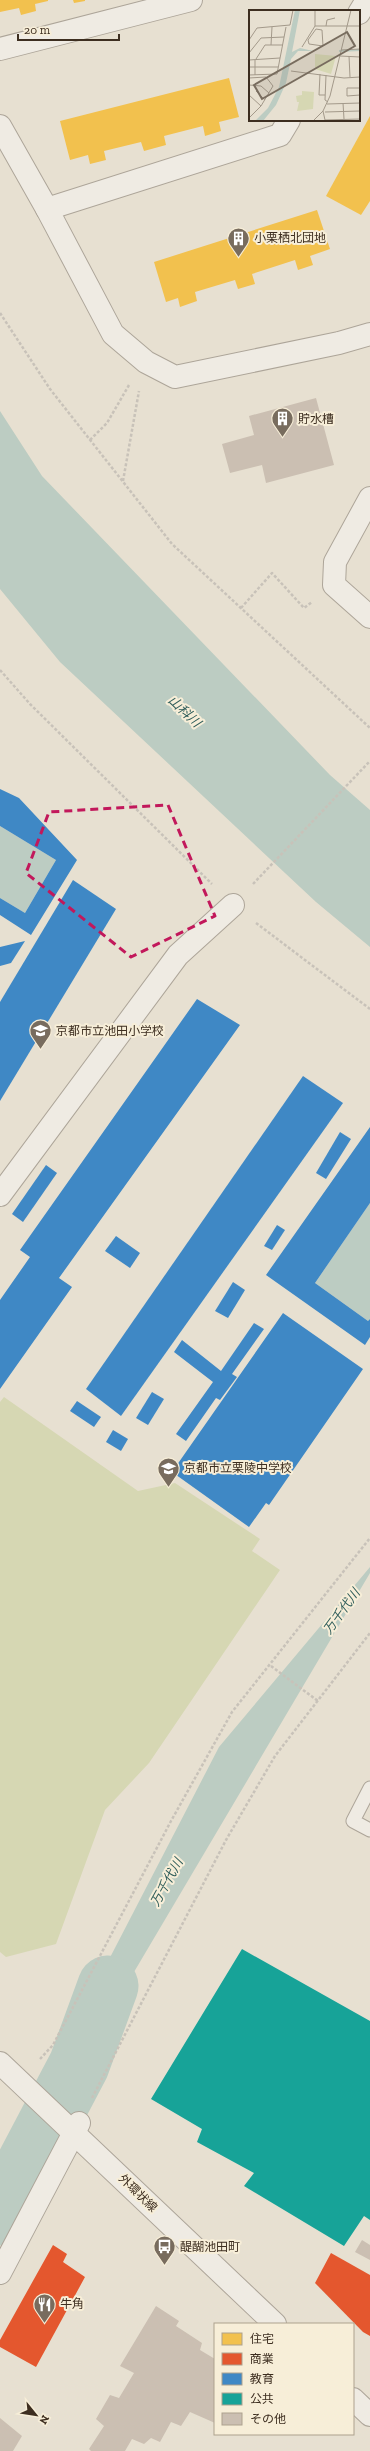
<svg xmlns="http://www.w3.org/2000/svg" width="370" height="2451" viewBox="0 0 370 2451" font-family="'Zilla Slab','Noto Sans JP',serif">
  <rect width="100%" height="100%" fill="#e7e0d1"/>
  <path fill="#d6d7b3" d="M 4,1397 L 138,1491 L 175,1483 L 260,1539 L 252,1551 L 280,1570 L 149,1763 L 105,1810 L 56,1944 L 6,1957 L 0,1952 L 0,1402 Z"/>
  <g fill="#bcccc2">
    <path d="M 0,411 L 42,476 L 330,775 L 370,810 L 370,947 L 316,902 L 60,662 L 0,589 Z"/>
    <path d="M 0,826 L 56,860 L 25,913 L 0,898 Z"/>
    <path d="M 370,1203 L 370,1319 L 368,1321 L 315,1283 Z"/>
    <path d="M 370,1567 L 370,1573 L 79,2065 L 0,2210 L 0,2170 L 219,1747 Z"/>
  </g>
  <g fill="#f2c14e">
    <path d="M 0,0 L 48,0 L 48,1 L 35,4 L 36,11 L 21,15 L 19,8 L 0,12 Z"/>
    <path d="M 73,0 L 85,0 L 85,1 L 74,3 Z"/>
    <path d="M 229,78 L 239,117 L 219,122 L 221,131 L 205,136 L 203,126 L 164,136 L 166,145 L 144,151 L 141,142 L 104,151 L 106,160 L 90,164 L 88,155 L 70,160 L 60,121 Z"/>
    <path d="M 370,116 L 370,201 L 361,215 L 326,196 Z"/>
    <path d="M 317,210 L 330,249 L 310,256 L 313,265 L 298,270 L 295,260 L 252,274 L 255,284 L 238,289 L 235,280 L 195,292 L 197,301 L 180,307 L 178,298 L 166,302 L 154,262 Z"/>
  </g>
  <g fill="#e4572e">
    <path d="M 53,2245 L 67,2254 L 63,2262 L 85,2277 L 36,2367 L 0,2347 L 0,2340 Z"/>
    <path d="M 331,2253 L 370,2275 L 370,2336 L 363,2332 L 315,2283 Z"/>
  </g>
  <g fill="#3f88c5">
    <path d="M 0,789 L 19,798 L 77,860 L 31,935 L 0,915 L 0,898 L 25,913 L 56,860 L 0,826 Z"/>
    <path d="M 73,880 L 116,909 L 0,1101 L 0,1002 Z"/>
    <path d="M 25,941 L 11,963 L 0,966 L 0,947 Z"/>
    <path d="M 197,999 L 240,1025 L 59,1278 L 72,1287 L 0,1389 L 0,1300 L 30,1257 L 20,1250 Z"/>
    <path d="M 303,1076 L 343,1103 L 121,1416 L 86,1389 Z"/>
    <path d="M 370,1127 L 370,1203 L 315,1283 L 368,1321 L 370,1319 L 370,1337 L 365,1345 L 266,1275 Z"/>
    <path d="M 340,1132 L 351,1139 L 326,1179 L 316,1173 Z"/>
    <path d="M 46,1165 L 57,1173 L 23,1222 L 12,1214 Z"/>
    <path d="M 277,1225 L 285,1230 L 272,1250 L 264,1246 Z"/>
    <path d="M 116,1236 L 140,1253 L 130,1268 L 105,1251 Z"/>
    <path d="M 233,1282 L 245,1290 L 228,1318 L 215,1311 Z"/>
    <path d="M 283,1313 L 363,1369 L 269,1505 L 266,1503 L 249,1527 L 172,1472 Z"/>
    <path d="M 254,1323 L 264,1329 L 232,1374 L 237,1377 L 220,1400 L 216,1398 L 186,1441 L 176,1434 L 213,1382 L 174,1352 L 182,1340 L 221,1371 Z"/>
    <path d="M 152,1392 L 164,1399 L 148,1425 L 136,1418 Z"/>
    <path d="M 77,1401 L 101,1417 L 94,1427 L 70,1411 Z"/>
    <path d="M 113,1430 L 128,1439 L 121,1451 L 106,1442 Z"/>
  </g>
  <path fill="#17a398" d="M 242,1949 L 370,2021 L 370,2220 L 364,2216 L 344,2246 L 244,2186 L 254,2173 L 197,2142 L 202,2129 L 151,2099 Z"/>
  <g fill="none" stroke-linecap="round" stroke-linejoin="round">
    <path stroke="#bcccc2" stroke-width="61" d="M 0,2215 L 79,2065 L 108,1986"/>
  </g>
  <g fill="#cbbfb2">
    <path d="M 316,398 L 334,465 L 266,483 L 262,465 L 230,473 L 222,444 L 254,435 L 249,416 Z"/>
    <path d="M 362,2240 L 370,2245 L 370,2260 L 355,2252 Z"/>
    <path d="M 156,2306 L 179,2321 L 176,2326 L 202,2343 L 200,2350 L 215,2359 L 215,2423 L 190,2412 L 181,2426 L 171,2422 L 160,2442 L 151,2438 L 144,2444 L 132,2439 L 125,2451 L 91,2451 L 89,2449 L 104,2426 L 96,2419 L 110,2395 L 119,2398 L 134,2373 L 120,2366 Z"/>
    <path d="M 0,2418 L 22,2436 L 13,2451 L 0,2451 Z"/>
  </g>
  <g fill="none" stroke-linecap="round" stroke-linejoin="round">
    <defs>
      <path id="service" d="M 370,1788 L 353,1821 L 370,1830"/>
      <g id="minor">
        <path d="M 359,13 L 367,0"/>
        <path d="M 0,49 L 191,0"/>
        <path d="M 0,126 L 47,209 L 113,334 L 146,362 L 175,377 L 339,343 L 370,334"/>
        <path d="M 47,209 L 280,135 L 289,120"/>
        <path d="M 0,1195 L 178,955 L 233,905"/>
        <path d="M 0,2273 L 79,2123"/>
      </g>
      <g id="tertiary">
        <path d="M 370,498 L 335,562 L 334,585 L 370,617"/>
        <path d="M 0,2063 L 275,2324"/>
        <path d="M 353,2399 L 370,2415"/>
      </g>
    </defs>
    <use href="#service" stroke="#ada599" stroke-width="15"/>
    <use href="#minor" stroke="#ada599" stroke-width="24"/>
    <use href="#tertiary" stroke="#ada599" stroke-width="24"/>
    <g stroke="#c8c2b9" stroke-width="2.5" stroke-dasharray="3 2" stroke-linecap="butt">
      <path d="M 0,313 L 50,389 L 172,544 L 370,728"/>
      <path d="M 90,440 L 107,423 L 129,385"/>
      <path d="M 123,481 L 139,391"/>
      <path d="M 241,608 L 272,573 L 304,608 L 312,602"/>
      <path d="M 0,670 L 30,704 L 212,884"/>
      <path d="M 253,884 L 370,761"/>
      <path d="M 256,923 L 370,1009"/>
      <path d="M 271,1666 L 318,1701"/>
      <path d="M 40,2059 L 53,2045 L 171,1821 L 232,1712 L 370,1538"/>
      <path d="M 92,2098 L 226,1840 L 275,1756 L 370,1633"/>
    </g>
    <use href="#service" stroke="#efebe3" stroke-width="13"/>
    <use href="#minor" stroke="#efebe3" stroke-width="22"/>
    <use href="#tertiary" stroke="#efebe3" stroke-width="22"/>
  </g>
  <path fill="none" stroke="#c2185b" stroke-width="3" stroke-dasharray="8 5" stroke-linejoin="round" d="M 168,805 L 215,916 L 131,957 L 26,873 L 49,812 Z"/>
  <defs>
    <symbol id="building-pin" viewBox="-11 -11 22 30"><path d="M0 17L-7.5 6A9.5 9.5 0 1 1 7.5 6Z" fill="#786c5e" stroke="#f7eed8"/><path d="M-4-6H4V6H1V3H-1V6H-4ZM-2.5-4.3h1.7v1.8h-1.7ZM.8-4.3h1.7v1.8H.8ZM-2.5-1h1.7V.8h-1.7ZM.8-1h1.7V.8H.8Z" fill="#fff"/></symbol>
    <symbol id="school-pin" viewBox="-11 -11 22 30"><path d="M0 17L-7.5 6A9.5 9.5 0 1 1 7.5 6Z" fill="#786c5e" stroke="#f7eed8"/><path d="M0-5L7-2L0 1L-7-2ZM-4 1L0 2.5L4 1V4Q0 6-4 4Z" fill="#fff"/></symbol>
    <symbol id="bus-pin" viewBox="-11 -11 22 30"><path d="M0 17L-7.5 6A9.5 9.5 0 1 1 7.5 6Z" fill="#786c5e" stroke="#f7eed8"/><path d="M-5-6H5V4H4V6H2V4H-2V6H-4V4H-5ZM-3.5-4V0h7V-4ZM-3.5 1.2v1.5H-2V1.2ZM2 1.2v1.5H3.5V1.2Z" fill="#fff"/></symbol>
    <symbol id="restaurant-pin" viewBox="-11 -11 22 30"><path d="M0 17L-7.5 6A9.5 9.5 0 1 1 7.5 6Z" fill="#786c5e" stroke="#f7eed8"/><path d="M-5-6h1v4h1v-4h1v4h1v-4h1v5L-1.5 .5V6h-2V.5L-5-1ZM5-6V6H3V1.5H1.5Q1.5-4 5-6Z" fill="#fff"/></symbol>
  </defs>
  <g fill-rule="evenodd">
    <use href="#building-pin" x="226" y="226" width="25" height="34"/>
    <use href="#building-pin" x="270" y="406" width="25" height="34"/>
    <use href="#school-pin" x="28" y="1018" width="25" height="34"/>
    <use href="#school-pin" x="156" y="1456" width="25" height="34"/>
    <use href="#bus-pin" x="152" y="2234" width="25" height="34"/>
    <use href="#restaurant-pin" x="32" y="2292" width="25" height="34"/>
  </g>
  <g text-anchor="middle" stroke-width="4" stroke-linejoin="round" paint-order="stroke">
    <g font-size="12" fill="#3d2e20" stroke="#f7eed8" text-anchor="start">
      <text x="254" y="242">小栗栖北団地</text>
      <text x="298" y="423">貯水槽</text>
      <text x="56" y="1035">京都市立池田小学校</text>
      <text x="184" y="1472">京都市立栗陵中学校</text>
      <text x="180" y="2251">醍醐池田町</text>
      <text x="60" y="2308">牛角</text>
    </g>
    <g font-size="12" fill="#3d2e20" stroke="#f7eed8">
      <text transform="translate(138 2193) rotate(44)" y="4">外環状線</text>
    </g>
    <g font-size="13" font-style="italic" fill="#2f5d5a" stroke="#f7eed8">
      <text transform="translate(185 711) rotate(43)" y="5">山科川</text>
      <text transform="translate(341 1611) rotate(-54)" y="5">万千代川</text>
      <text transform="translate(166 1882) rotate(-61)" y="5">万千代川</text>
    </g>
  </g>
  <g transform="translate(249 10)">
    <rect width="111" height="111" fill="#e7e0d1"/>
    <path d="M 66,44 L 87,46 L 82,64 L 66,59 ZM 53,81 L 65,82 L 64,99 L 48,101 L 50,92 L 48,92 L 47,86 L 53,85 Z" fill="#d6d7b3"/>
    <path d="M 46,0 L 51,0 L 43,42 L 51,38 L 64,41 L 111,41 L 49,41 L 42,49 L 37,73 L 27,95 L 14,111 L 6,111 L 19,98 L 30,77 Z" fill="#bcccc2"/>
    <path fill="none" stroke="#bcccc2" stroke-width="2" d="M 90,41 L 111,40"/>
    <path fill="none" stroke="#a3998a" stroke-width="1" d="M 66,0 L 66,16 L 111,16M 77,16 L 78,10 L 86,8M 67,19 L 73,20 L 74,36 L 60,34 L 59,30 ZM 0,30 L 8,18 L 41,15 L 44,0M 22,35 L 23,17M 53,37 L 66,16M 92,40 L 111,39M 0,43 L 12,28 L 35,27M 91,46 L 111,47M 100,46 L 101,67M 7,49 L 16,35 L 34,35M 0,50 L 31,48M 0,57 L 29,57M 42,61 L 95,68 L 111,67M 71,64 L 70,85 L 76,85M 0,65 L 28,64 L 37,17M 6,65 L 6,50M 77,65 L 76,90 L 79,92M 0,68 L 17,67 L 24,76 L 12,96 L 0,108M 0,75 L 12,76 L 20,83M 111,78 L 98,78 L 98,86 L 111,85M 7,81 L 16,90M 0,85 L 12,96M 94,93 L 95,109M 78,94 L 111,93M 74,101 L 76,110 L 111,109M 76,102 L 111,101M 64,111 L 74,101 L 81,86 L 102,0"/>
    <path fill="#786c5e" fill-opacity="0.15" stroke="#786c5e" stroke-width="2" d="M 98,22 L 106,36 L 13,89 L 5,75 Z"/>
    <rect width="111" height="111" fill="none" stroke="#3d2e20" stroke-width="2"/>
  </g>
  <rect x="214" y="2323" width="140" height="112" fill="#f7eed8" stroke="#ada18e"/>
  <rect x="222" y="2333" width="20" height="12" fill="#f2c14e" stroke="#ada18e"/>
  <text x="250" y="2343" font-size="12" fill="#3d2e20">住宅</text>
  <rect x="222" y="2353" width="20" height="12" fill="#e4572e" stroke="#ada18e"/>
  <text x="250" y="2363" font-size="12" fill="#3d2e20">商業</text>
  <rect x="222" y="2373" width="20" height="12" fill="#3f88c5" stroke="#ada18e"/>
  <text x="250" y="2383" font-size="12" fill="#3d2e20">教育</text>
  <rect x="222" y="2393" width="20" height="12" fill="#17a398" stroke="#ada18e"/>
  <text x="250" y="2403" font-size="12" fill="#3d2e20">公共</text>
  <rect x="222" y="2413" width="20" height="12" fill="#cbbfb2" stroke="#ada18e"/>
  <text x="250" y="2423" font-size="12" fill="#3d2e20">その他</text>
  <g transform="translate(36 2415) rotate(120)" stroke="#f7eed8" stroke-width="3" paint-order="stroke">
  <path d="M0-3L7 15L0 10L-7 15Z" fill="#3d2e20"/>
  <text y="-6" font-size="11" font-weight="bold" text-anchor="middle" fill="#3d2e20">N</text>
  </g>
  <path d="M18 34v6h101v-6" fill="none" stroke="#3d2e20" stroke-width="2"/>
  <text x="24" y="34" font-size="12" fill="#3d2e20" stroke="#f7eed8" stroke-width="3" paint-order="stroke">20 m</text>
</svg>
